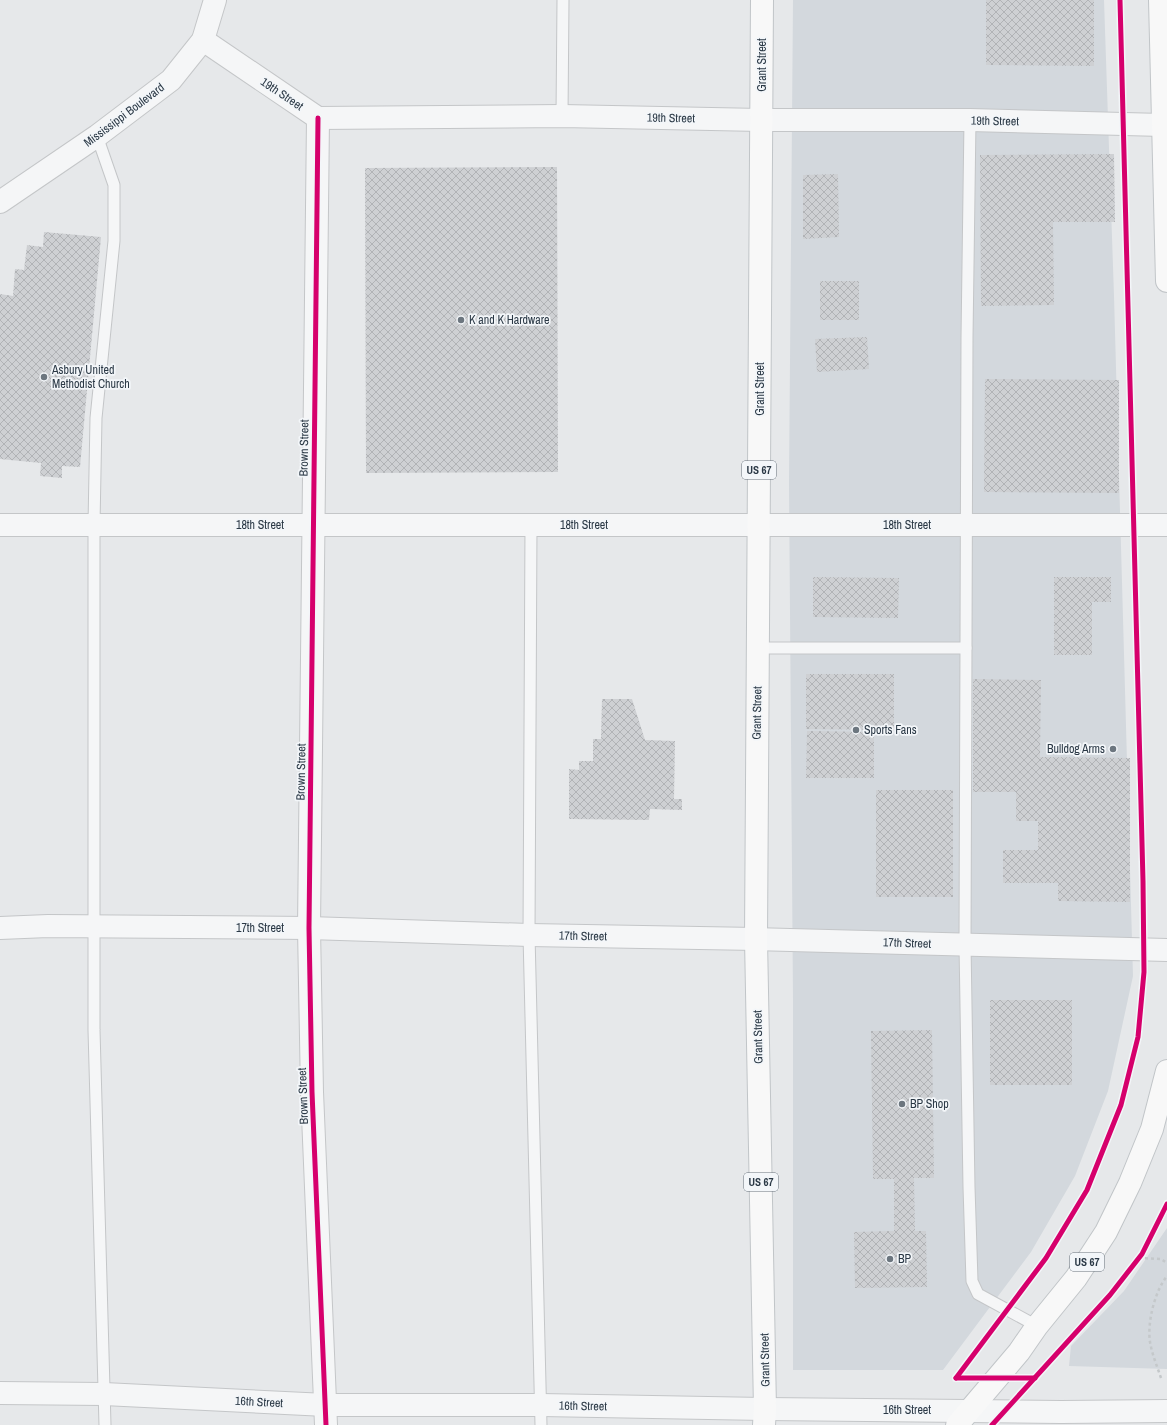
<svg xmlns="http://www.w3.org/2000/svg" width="1167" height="1425" viewBox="0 0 1167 1425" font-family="'Archivo Narrow',sans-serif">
  <defs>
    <pattern id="building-cross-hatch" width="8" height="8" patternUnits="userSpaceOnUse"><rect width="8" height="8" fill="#ced0d3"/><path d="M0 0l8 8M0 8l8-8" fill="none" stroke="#b1b3b6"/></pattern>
  </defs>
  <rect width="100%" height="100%" fill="#e6e8ea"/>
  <g fill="#d3d8dd">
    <path d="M 793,0 L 1104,0 L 1114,296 L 1133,976 L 1108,1091 L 1075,1176 L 1031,1252 L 943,1370 L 793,1370 L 793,999 L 789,483 Z"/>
    <path d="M 1167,1228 L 1167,1369 L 1069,1366 L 1071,1346 L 1124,1291 Z"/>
  </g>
  <g fill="url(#building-cross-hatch)">
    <path d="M 986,0 L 1094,0 L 1094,66 L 986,65 Z"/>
    <path d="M 1114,154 L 1115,222 L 1053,222 L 1054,305 L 981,306 L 980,155 Z"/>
    <path d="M 557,167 L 558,472 L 366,473 L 365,168 Z"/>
    <path d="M 838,174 L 839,237 L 803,239 L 803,175 Z"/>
    <path d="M 44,232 L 101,237 L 80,467 L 62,466 L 62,478 L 40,476 L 41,463 L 0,459 L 0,294 L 13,296 L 15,269 L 24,270 L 27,245 L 43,247 Z"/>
    <rect x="820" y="281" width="39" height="39"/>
    <path d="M 867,337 L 869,369 L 817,372 L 815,339 Z"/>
    <path d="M 985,379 L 1119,380 L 1119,493 L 984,492 Z"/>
    <path d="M 813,577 L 899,578 L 898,618 L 813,617 Z"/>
    <path d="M 1054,577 L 1111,577 L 1111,602 L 1092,602 L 1092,655 L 1054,655 Z"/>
    <path d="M 806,674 L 894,674 L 894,730 L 806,729 Z"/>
    <path d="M 973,679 L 1041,680 L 1040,757 L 1130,758 L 1130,902 L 1058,901 L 1058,883 L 1003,883 L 1003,850 L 1038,850 L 1038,821 L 1016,821 L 1016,792 L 973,792 Z"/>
    <path d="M 602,699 L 632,699 L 645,740 L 675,741 L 674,799 L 682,799 L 682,810 L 650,809 L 649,820 L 569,819 L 569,769 L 579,770 L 579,761 L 593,761 L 593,739 L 601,739 Z"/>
    <path d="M 807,731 L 874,732 L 874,778 L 806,778 Z"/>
    <rect x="876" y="790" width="77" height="107"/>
    <rect x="990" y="1000" width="82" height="85"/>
    <path d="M 932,1030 L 934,1178 L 914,1178 L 915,1231 L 926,1231 L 927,1287 L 855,1288 L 854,1232 L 894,1231 L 894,1179 L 873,1179 L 871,1031 Z"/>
  </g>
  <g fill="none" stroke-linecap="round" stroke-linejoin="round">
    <defs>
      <g id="service">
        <path d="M 562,116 L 563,0"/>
        <path d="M 970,120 L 967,338 L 965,945 L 969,1187 L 972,1281 L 978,1294 L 1037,1326"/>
        <path d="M 97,136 L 114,185 L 114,241 L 96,418 L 94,525 L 94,1030 L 105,1425"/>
        <path d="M 531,525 L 529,935 L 541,1425"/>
        <path d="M 758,648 L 966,648"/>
      </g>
      <g id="minor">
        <path d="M 203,40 L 318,118 L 562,116 L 761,120 L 970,120 L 1163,125"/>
        <path d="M 318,118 L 309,928 L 312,1092 L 326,1425"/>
        <path d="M 0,202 L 97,136 L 171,80 L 203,40 L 215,0"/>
        <path d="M 0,928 L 48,926 L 309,928 L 529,935 L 756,939 L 1167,950"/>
        <path d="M 0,1393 L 104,1394 L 326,1405 L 541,1405 L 765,1409"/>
      </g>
      <g id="tertiary">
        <path d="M 0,525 L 1167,525"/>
        <path d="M 765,1409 L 1061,1412 L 1167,1411"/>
      </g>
      <g id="primary">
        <path d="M 762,0 L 756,939 L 765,1409 L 764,1425"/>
        <path d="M 1160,0 L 1167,281"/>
        <path d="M 957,1425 L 1019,1352 L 1037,1326 L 1076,1278 L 1106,1232 L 1130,1183 L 1152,1129 L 1167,1071"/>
      </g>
    </defs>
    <use href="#service" stroke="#c4c6c8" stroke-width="13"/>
    <use href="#minor" stroke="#c4c6c8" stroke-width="24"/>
    <use href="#tertiary" stroke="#c4c6c8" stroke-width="24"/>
    <use href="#primary" stroke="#c1c5c8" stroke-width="24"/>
    <g stroke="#c4c8ca" stroke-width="2.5" stroke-dasharray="3 3" stroke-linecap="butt">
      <path d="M 1139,1258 L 1161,1259 L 1167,1263"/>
      <path d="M 1161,1378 C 1157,1366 1152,1354 1150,1342 C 1147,1322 1155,1291 1167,1276"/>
    </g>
    <use href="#service" stroke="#f5f6f7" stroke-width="11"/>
    <use href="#minor" stroke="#f5f6f7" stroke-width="22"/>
    <use href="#tertiary" stroke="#f5f6f7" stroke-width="22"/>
    <use href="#primary" stroke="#f8f8f8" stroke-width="22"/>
    <defs>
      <g id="cycleway">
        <path d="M 318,118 L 309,928 L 312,1092 L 326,1425"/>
        <path d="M 956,1378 L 1046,1258 L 1087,1190 L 1121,1105 L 1138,1037 L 1144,972 L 1143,881 L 1120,0"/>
        <path d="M 956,1378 L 1035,1378"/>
        <path d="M 992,1425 L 1110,1295 L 1142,1254 L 1167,1204"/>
      </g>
    </defs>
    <use href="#cycleway" stroke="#f3f6f9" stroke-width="8"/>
    <use href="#cycleway" stroke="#d6006c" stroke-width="5"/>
  </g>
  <g fill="#6c767f" stroke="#f3f6f9" stroke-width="1.5">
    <circle cx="461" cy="320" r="4"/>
    <circle cx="44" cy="377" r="4"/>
    <circle cx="856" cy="730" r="4"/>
    <circle cx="1113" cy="749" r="4"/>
    <circle cx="902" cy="1104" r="4"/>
    <circle cx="890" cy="1259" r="4"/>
  </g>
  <g text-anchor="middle" stroke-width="3.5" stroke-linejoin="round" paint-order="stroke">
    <g fill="#f3f6f9" stroke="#66717b" stroke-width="1">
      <rect x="742" y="461" width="34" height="18" rx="3"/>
      <rect x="744" y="1173" width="34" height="18" rx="3"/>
      <rect x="1070" y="1253" width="34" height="18" rx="3"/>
    </g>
    <g font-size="11" font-weight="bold" fill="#2a3845">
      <text x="759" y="474">US 67</text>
      <text x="761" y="1186">US 67</text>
      <text x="1087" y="1266">US 67</text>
    </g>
    <g font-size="12" fill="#2a3845" stroke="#f3f6f9">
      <text transform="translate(762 65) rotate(-90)" y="4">Grant Street</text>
      <text transform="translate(282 94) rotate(34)" y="4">19th Street</text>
      <text transform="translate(124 115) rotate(-37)" y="4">Mississippi Boulevard</text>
      <text transform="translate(671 118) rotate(1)" y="4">19th Street</text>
      <text transform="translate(995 121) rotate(1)" y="4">19th Street</text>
      <text transform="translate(760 389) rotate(-90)" y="4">Grant Street</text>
      <text transform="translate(304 448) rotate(-89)" y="4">Brown Street</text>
      <text x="260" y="529">18th Street</text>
      <text x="584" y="529">18th Street</text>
      <text x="907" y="529">18th Street</text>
      <text transform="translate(757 713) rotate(-89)" y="4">Grant Street</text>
      <text transform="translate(301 772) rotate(-89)" y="4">Brown Street</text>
      <text x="260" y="932">17th Street</text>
      <text transform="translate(583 936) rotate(1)" y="4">17th Street</text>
      <text transform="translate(907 943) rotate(2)" y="4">17th Street</text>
      <text transform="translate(758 1037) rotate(-91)" y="4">Grant Street</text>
      <text transform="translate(303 1096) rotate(-92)" y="4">Brown Street</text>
      <text transform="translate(765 1360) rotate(-91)" y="4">Grant Street</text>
      <text transform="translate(259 1402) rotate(3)" y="4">16th Street</text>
      <text transform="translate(583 1406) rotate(1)" y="4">16th Street</text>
      <text x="907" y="1414">16th Street</text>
    </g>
    <g font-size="12" fill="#2a3845" stroke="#f3f6f9" text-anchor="start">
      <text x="469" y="324">K and K Hardware</text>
      <text x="52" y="374">Asbury United<tspan x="52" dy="14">Methodist Church</tspan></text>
      <text x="864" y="734">Sports Fans</text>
      <text x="1105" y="753" text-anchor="end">Bulldog Arms</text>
      <text x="910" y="1108">BP Shop</text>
      <text x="898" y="1263">BP</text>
    </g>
  </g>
</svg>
